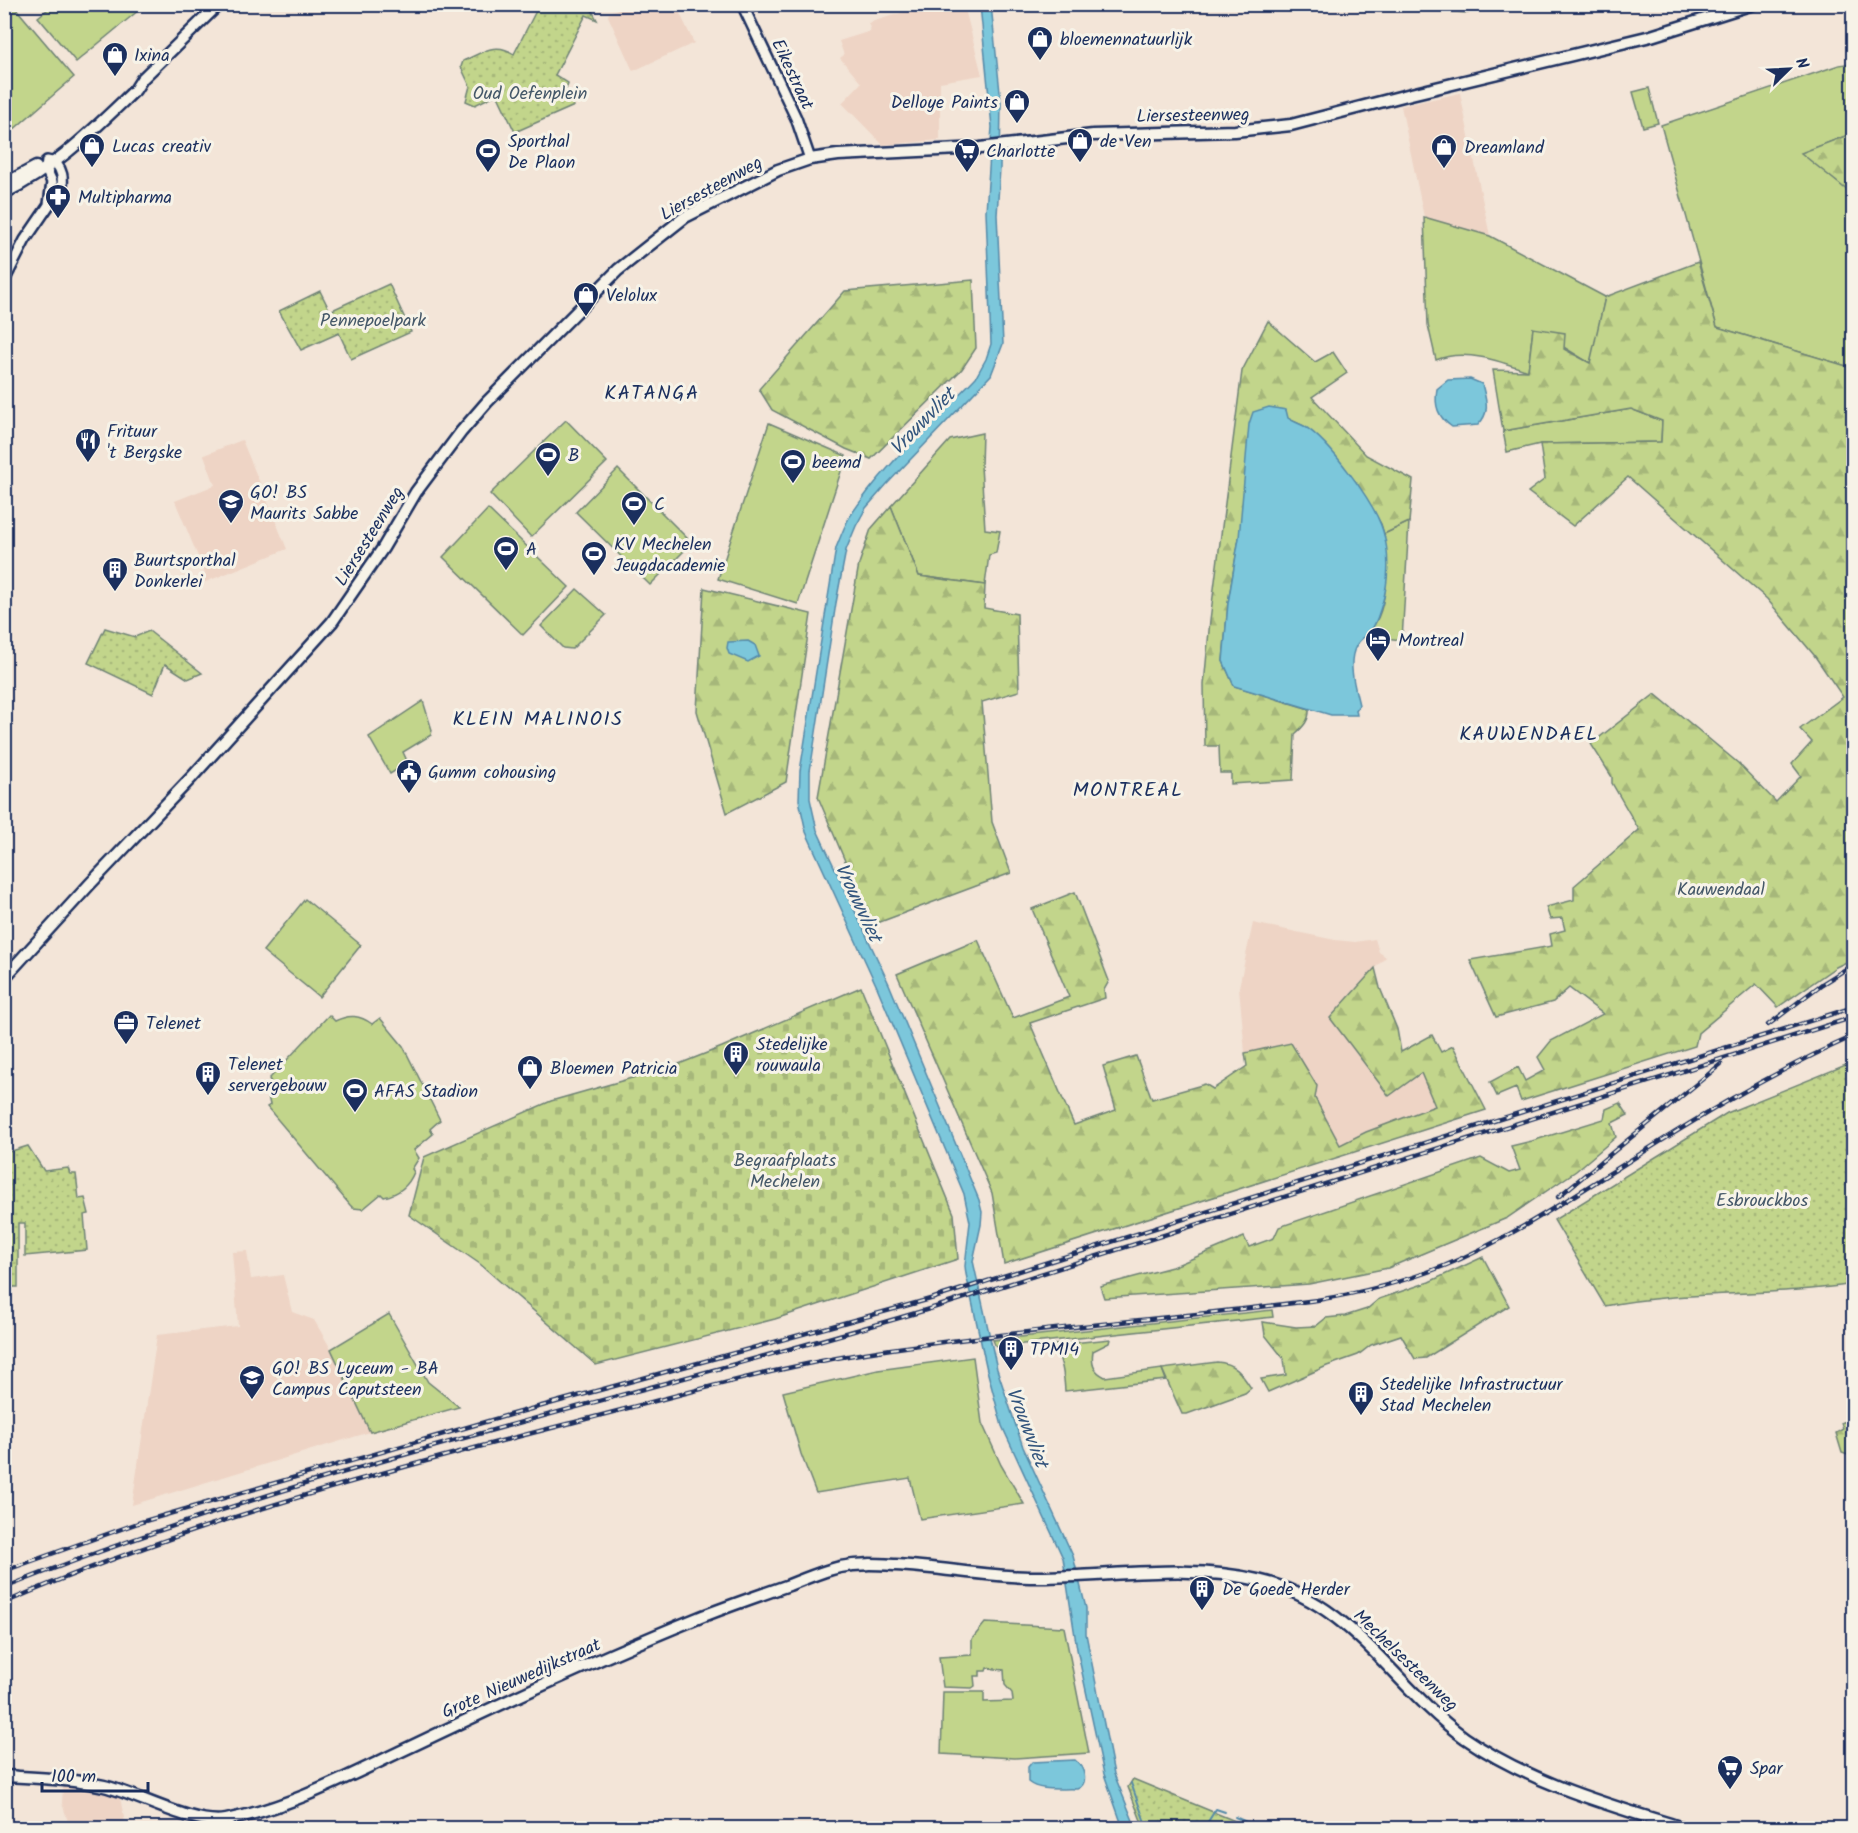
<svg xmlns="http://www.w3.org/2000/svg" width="1858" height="1833" viewBox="0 0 1858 1833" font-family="Kalam,sans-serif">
  <defs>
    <pattern id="forest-firs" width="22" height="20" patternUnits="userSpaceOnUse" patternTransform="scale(1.5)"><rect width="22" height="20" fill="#c2d58b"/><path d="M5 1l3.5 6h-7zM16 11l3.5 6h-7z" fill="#a6b77a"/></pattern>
    <pattern id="cemetery-stones" width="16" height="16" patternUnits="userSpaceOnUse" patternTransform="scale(1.5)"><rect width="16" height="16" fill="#c2d58b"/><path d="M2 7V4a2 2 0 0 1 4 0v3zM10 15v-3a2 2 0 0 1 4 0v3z" fill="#a6b77a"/></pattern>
    <pattern id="park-dots" width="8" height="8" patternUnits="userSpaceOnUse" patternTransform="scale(1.5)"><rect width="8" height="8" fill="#c2d58b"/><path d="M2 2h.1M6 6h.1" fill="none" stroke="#a6b77a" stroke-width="1.8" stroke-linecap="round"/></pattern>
  </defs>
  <rect width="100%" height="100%" fill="#f3e5d8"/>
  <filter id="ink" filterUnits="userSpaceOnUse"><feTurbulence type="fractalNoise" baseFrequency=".0167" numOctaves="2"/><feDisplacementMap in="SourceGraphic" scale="12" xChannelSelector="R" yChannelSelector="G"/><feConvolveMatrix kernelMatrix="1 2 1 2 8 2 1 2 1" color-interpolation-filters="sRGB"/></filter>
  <g filter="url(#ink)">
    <g fill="#eed4c5">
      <path d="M 626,5 L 676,5 L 694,43 L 633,71 L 608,16 L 609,13 Z"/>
      <path d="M 927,5 L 964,5 L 982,75 L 940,82 L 940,140 L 883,145 L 842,103 L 861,83 L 840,58 L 844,55 L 839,41 L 871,31 L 868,23 Z"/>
      <path d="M 1460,93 L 1490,236 L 1424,217 L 1401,106 Z"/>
      <path d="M 242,440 L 287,549 L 203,583 L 201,579 L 206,576 L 175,501 L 215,485 L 204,455 Z"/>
      <path d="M 1253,923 L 1335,940 L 1355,942 L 1375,939 L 1379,952 L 1386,957 L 1375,968 L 1388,1096 L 1421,1072 L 1435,1106 L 1366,1132 L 1340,1145 L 1315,1098 L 1291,1043 L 1245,1053 L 1239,987 Z"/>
      <path d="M 247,1251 L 251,1279 L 283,1275 L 292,1312 L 314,1320 L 331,1349 L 370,1432 L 132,1505 L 157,1335 L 238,1326 L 232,1252 Z"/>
      <path d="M 63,1787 L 86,1787 L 118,1796 L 120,1798 L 126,1827 L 117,1828 L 70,1828 L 62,1803 Z"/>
    </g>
    <g fill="#c2d58b" stroke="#6e8274" stroke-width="1.5">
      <path d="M 5,4 L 13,5 L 74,77 L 5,137 Z"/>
      <path d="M 53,5 L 53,4 L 145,5 L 76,62 L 38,17 Z"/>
      <path d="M 1350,5 L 1471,5 L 1468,13 Z"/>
      <path d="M 1853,63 L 1853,133 L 1802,153 L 1853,195 L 1853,368 L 1717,327 L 1661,125 L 1839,65 Z"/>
      <path d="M 1649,88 L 1658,123 L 1643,127 L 1633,92 Z"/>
      <path d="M 1424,217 L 1490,236 L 1605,297 L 1591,364 L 1533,328 L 1528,371 C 1500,361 1464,348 1436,360 L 1428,325 Z"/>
      <path d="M 1631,409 L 1662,421 L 1661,442 L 1540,444 L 1507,452 L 1503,431 Z"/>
      <path d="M 566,420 L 607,462 L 531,537 L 490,494 Z"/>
      <path d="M 769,423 L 846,456 L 798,604 L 718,579 Z"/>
      <path d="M 982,433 L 981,466 L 985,529 L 1000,531 L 996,553 L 989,555 L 985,585 L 919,576 L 891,506 L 950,440 Z"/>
      <path d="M 618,469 L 692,543 L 650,585 L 576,512 Z"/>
      <path d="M 488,509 L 569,587 L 523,635 L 443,557 Z"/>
      <path d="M 1409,522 L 1402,640 L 1365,636 C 1390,615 1388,563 1384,534 Z"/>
      <path d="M 577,589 L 606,615 L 572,649 L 563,648 L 541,626 Z"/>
      <path d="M 423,701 L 432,730 L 431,735 L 403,752 L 408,763 L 390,774 L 369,737 Z"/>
      <path d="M 305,899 L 361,945 L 319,997 L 263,951 Z"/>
      <path d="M 329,1015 L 335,1021 C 349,1014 360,1015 372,1024 L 380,1018 L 403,1046 L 440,1120 L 430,1129 L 433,1134 L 414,1150 L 419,1158 L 412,1169 L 414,1172 C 409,1185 398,1194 384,1197 L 381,1194 L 363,1209 L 353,1208 L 350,1205 L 267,1107 L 270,1105 L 267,1091 L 271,1082 L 269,1079 Z"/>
      <path d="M 1272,1310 L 1273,1317 L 996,1347 L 993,1340 Z"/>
      <path d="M 389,1314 L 428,1382 L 459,1407 L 370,1432 L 331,1349 Z"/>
      <path d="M 1110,1339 L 1109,1343 L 1093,1351 C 1091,1364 1093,1371 1105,1377 L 1162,1369 L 1166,1380 L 1065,1391 C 1064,1374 1062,1360 1054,1345 Z"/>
      <path d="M 973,1357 L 982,1423 L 1001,1465 L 1024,1504 L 920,1519 L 910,1478 L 816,1493 L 801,1454 L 783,1392 L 878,1370 Z"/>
      <path d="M 985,1623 L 1064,1627 L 1089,1753 L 1015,1758 L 941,1754 L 943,1692 L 984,1692 L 984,1702 L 1013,1701 L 1012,1693 L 1005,1685 L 1004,1670 L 987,1668 L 986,1671 L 980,1671 L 980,1676 L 974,1676 L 975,1686 L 972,1688 L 943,1687 L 939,1657 L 972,1655 L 972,1639 Z"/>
    </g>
    <g fill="url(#forest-firs)" stroke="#6e8274" stroke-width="1.5">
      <path d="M 1853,133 L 1853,195 L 1801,153 Z"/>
      <path d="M 1698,262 L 1717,327 L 1853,368 L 1853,959 L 1836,967 L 1778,1007 L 1756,984 L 1698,1033 L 1695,1046 L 1521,1101 L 1516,1088 L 1497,1096 L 1490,1082 L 1518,1067 L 1525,1081 L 1545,1070 L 1538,1057 L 1551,1041 L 1603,1014 L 1569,988 L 1553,1002 L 1496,1017 L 1470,960 L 1552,946 L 1550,934 L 1565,930 L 1562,918 L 1550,919 L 1546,907 L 1574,900 L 1574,886 L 1639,830 L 1612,783 L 1612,777 L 1591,744 L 1655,694 L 1738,763 L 1776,802 L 1801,776 L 1792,764 L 1812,742 L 1800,729 L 1843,697 L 1814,655 L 1767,599 L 1628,477 L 1573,526 L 1528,492 L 1545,479 L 1540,444 L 1661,442 L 1662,421 L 1631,409 L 1503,431 L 1493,370 L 1528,371 L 1533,328 L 1565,333 L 1564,349 L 1590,363 L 1605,297 Z"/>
      <path d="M 973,280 L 976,348 L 962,369 L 871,459 L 846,449 L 772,410 L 759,389 L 845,291 Z"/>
      <path d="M 1268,321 L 1315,362 L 1333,352 L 1347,373 L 1312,397 L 1366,455 L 1413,480 L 1409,522 L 1384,534 L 1381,524 L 1356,482 L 1304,426 L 1287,418 L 1239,538 L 1228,603 L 1223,661 L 1234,686 L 1309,709 C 1310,720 1303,727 1295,734 L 1293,780 L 1231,784 L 1231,773 L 1220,773 L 1219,746 L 1205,746 L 1204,685 L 1210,620 L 1242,371 Z"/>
      <path d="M 891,506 L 919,576 L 985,585 L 984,608 L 1017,614 L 1019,691 L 982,702 L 992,822 L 1011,873 L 872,925 L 818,797 L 859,564 L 871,529 Z"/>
      <path d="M 704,588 L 811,614 L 786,782 L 727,813 L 697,711 Z"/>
      <path d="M 1075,892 L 1109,981 L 1104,990 L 1105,998 L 1030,1023 L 1074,1125 L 1116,1110 L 1103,1066 L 1136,1056 L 1152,1099 L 1205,1084 L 1213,1089 L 1247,1066 L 1245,1053 L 1291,1043 L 1317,1086 L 1315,1098 L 1340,1145 L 1366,1132 L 1435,1106 L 1421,1073 L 1389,1096 L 1330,1018 L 1375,968 L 1380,988 L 1397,1029 L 1401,1052 L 1432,1035 L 1441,1052 L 1453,1046 L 1486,1110 L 1004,1264 L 992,1193 L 897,974 L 978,940 L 1013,1018 L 1069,997 L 1032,909 Z"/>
      <path d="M 1620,1103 L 1628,1115 L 1612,1123 L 1616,1137 L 1576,1171 L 1507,1218 L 1388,1268 L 1309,1284 L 1104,1298 L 1100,1286 L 1172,1267 L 1244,1237 L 1249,1247 L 1274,1238 L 1279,1227 L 1481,1158 L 1509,1173 L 1520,1170 L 1511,1146 L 1532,1141 L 1604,1119 L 1606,1109 Z"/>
      <path d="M 1483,1257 L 1509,1306 L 1426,1358 L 1415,1359 L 1401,1335 L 1371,1345 L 1358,1355 L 1327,1366 L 1268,1392 L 1261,1379 L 1286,1375 L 1284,1359 L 1265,1335 L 1263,1322 L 1296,1327 L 1316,1326 L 1326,1318 L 1345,1316 L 1367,1309 L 1379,1299 L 1429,1282 Z"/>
      <path d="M 1217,1362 C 1235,1363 1242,1374 1251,1388 L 1245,1393 L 1187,1414 L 1182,1414 L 1162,1369 Z"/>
      <path d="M 1853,1418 L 1854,1418 L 1853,1457 L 1842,1453 L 1836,1433 L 1843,1429 L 1841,1423 Z"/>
    </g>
    <path fill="url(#cemetery-stones)" stroke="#6e8274" stroke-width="1.5" d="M 861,987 L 954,1214 L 958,1259 L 775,1319 L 596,1365 L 480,1264 L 409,1215 L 424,1157 L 551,1101 L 674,1066 L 722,1047 Z"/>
    <g fill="url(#park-dots)" stroke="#6e8274" stroke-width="1.5">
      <path d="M 539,5 L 589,5 L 597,20 L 586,15 L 555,75 L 568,83 L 566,89 L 574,106 L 515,132 L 497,94 L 475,105 L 466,101 L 470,86 L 461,67 L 463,61 C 482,53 495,41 514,54 Z"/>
      <path d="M 389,284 L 411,332 L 351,359 L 339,333 L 301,350 L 279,311 L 320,291 L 330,311 Z"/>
      <path d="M 105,628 L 135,637 L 149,631 L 202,673 L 188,679 L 165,664 L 153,694 L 88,663 Z"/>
      <path d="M 1853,1062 L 1853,1284 C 1771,1297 1687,1290 1605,1306 L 1554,1220 L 1727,1113 Z"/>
      <path d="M 28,1146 L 44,1171 L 68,1168 L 70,1174 L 76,1174 L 79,1199 L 85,1198 L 89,1214 L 84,1215 L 87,1250 L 25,1256 L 25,1223 L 18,1223 L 18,1287 L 5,1287 L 5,1153 Z"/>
      <path d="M 1133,1779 L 1252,1828 L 1144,1828 L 1128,1787 Z"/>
    </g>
    <g fill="#7bc7db" stroke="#558aa9" stroke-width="1.5">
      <path d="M 980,5 L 991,5 L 1001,102 L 1000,168 L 997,215 L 1003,344 L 991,375 L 887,484 L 866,508 L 856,526 L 846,550 L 836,603 L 810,771 L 810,799 L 817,830 L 889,984 L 979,1200 L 982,1212 L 981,1225 L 973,1261 L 997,1369 L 1023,1447 L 1073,1556 L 1086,1608 L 1086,1634 L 1114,1774 L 1136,1828 L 1123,1828 L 1104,1774 L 1077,1649 L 1063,1558 L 1002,1426 L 987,1370 L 966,1274 L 965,1266 L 970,1222 L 964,1194 L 877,987 L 806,832 L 799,800 L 800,771 L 836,548 C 840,538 844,527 849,518 C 881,468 935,420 976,377 L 986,359 L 991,344 L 986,211 L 992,127 Z"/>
      <path d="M 1470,379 L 1482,384 C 1486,400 1491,412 1478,425 L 1452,427 C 1438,417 1434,406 1437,389 L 1448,380 Z"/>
      <path d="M 1269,407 L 1286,410 L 1288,418 C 1293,422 1299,423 1304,426 C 1329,441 1375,503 1383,531 C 1390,554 1389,582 1382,604 C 1379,613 1376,626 1369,633 C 1364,637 1359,640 1356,646 C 1347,663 1355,687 1359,705 L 1356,710 L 1357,715 L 1331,715 L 1234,686 L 1223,661 L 1228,603 L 1239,538 L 1249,424 L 1253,412 Z"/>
      <path d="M 748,641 L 755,645 L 759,656 L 748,662 L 729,654 L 727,648 L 728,642 Z"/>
      <path d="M 1075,1760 C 1084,1767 1090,1784 1077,1789 C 1062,1788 1040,1792 1028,1782 L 1028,1767 L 1032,1762 Z"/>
    </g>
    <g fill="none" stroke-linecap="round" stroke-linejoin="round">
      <g stroke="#558aa9" stroke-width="2">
        <path d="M 1131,1783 L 1147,1828"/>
        <path d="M 1235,1817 L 1260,1828"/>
        <path d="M 1204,1828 L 1216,1809 L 1225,1812"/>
      </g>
      <defs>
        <g id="minor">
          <path d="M 742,4 L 796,118 L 810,159"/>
          <path d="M 4,281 L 25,240 L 62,186 C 63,177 62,171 56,163 L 47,161 L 46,169 L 52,182 L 49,204"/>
        </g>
        <g id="major">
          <path d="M 4,184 L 36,167"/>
          <path d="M 4,193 C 56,168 94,129 135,90 L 142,79 L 219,4"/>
          <path d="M 4,978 L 90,884 L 192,777 L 332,622 L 383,548 L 416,492 L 461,432 L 487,402 L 618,270 L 685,217 L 778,170 L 810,159 L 838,155 L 980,148 L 1093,135 L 1235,131 L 1291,125 L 1411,94 L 1651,36 L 1753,4"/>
          <path d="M 4,1776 C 37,1778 72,1779 104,1786 C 138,1794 194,1826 226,1820 C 292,1807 352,1774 412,1746 C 508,1700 604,1656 703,1616 C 732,1605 760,1595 789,1585 C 806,1578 823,1571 840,1567 C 859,1563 876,1564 895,1565 C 943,1567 992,1578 1040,1577 C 1112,1577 1187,1563 1258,1580 C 1354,1602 1391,1685 1465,1738 C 1530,1783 1609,1805 1683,1828"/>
        </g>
      </defs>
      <use href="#minor" stroke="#1b2f5e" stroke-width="14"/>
      <use href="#major" stroke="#1b2f5e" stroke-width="15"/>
      <use href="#minor" stroke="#f7f3e8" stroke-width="9"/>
      <use href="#major" stroke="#f7f3e8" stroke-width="10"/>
      <defs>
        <g id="rail">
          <path d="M 1768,1025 L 1822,984 L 1854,964"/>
          <path d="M 1558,1197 L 1721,1064"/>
          <path d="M 4,1571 L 138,1523 L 203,1504 L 509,1415 L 934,1298 L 1854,1007"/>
          <path d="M 4,1588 C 306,1467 626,1400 936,1307 L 1854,1017"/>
          <path d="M 4,1603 C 186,1524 376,1473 567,1424 C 670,1398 773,1367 878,1351 C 1024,1329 1171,1319 1317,1300 C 1361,1293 1403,1282 1444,1266 C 1505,1241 1560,1204 1615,1170 C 1692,1121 1770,1073 1854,1036"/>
        </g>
      </defs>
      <use href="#rail" stroke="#1b2f5e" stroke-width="4.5"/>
      <use href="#rail" stroke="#f7f3e8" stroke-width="2" stroke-dasharray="7" stroke-linecap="butt"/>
    </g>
  </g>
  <defs>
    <symbol id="shop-pin" viewBox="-11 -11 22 30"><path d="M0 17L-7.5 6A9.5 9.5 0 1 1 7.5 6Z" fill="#1b2f5e" stroke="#f7f3e8"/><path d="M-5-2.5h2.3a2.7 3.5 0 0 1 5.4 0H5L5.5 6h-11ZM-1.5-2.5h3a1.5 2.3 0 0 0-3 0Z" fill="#fff"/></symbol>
    <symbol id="stadium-pin" viewBox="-11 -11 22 30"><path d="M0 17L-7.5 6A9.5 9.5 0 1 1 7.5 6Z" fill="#1b2f5e" stroke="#f7f3e8"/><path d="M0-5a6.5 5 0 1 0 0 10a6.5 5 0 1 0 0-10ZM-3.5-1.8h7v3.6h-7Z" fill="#fff"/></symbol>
    <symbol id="supermarket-pin" viewBox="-11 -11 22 30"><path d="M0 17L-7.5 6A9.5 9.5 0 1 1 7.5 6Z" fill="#1b2f5e" stroke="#f7f3e8"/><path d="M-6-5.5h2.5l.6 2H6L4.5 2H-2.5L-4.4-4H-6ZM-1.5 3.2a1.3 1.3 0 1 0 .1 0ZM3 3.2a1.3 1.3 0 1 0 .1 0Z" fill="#fff"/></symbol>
    <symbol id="pharmacy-pin" viewBox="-11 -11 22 30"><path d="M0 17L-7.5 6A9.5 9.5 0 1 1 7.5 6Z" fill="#1b2f5e" stroke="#f7f3e8"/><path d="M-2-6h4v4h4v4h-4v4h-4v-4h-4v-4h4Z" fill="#fff"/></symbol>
    <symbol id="restaurant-pin" viewBox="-11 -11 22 30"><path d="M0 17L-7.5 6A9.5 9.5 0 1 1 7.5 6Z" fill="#1b2f5e" stroke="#f7f3e8"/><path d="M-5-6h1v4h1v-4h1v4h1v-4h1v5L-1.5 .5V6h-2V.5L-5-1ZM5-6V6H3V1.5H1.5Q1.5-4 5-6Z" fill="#fff"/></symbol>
    <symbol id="school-pin" viewBox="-11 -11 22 30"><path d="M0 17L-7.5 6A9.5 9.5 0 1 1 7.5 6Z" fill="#1b2f5e" stroke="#f7f3e8"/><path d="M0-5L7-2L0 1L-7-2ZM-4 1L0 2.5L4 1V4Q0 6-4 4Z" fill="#fff"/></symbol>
    <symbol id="building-pin" viewBox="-11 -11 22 30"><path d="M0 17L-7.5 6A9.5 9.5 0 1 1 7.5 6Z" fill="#1b2f5e" stroke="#f7f3e8"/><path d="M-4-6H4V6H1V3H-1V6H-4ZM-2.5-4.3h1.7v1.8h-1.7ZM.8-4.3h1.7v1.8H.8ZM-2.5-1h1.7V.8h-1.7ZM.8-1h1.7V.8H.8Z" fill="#fff"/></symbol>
    <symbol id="hotel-pin" viewBox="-11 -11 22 30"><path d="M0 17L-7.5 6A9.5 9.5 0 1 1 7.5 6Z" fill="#1b2f5e" stroke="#f7f3e8"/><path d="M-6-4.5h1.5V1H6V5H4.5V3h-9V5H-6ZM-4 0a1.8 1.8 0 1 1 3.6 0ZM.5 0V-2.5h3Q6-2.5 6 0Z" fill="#fff"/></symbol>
    <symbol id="civic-pin" viewBox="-11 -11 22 30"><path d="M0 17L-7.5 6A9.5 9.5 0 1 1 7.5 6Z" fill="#1b2f5e" stroke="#f7f3e8"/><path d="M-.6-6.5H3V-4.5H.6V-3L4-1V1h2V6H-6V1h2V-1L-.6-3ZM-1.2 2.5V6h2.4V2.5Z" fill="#fff"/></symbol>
    <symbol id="office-pin" viewBox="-11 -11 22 30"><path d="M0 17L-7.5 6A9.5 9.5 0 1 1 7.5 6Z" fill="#1b2f5e" stroke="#f7f3e8"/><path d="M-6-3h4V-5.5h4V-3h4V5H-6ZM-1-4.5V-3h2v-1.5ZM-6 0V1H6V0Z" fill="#fff"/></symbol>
  </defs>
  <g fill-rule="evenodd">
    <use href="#shop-pin" x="1025" y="24" width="30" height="40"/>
    <use href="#shop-pin" x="100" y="40" width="30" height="40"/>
    <use href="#shop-pin" x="1002" y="87" width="30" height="40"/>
    <use href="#shop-pin" x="1065" y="126" width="30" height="40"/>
    <use href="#shop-pin" x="77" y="131" width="30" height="40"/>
    <use href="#shop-pin" x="1429" y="132" width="30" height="40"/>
    <use href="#stadium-pin" x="473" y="136" width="30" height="40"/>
    <use href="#supermarket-pin" x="952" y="136" width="30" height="40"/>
    <use href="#pharmacy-pin" x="43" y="182" width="30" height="40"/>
    <use href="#shop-pin" x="571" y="280" width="30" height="40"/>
    <use href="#restaurant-pin" x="73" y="426" width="30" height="40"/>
    <use href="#stadium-pin" x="533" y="440" width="30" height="40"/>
    <use href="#stadium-pin" x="778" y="447" width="30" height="40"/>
    <use href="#school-pin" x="216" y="487" width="30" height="40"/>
    <use href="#stadium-pin" x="619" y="489" width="30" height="40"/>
    <use href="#stadium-pin" x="491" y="534" width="30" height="40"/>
    <use href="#stadium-pin" x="579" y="539" width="30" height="40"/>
    <use href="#building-pin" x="100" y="555" width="30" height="40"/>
    <use href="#hotel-pin" x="1363" y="625" width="30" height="40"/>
    <use href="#civic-pin" x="394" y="757" width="30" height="40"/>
    <use href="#office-pin" x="111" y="1008" width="30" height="40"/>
    <use href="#building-pin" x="721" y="1039" width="30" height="40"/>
    <use href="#shop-pin" x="515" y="1053" width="30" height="40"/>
    <use href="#building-pin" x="193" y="1059" width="30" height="40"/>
    <use href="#stadium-pin" x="340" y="1076" width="30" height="40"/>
    <use href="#building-pin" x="996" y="1334" width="30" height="40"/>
    <use href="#school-pin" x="237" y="1363" width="30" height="40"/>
    <use href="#building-pin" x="1346" y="1379" width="30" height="40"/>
    <use href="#building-pin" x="1187" y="1574" width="30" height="40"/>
    <use href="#supermarket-pin" x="1715" y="1753" width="30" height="40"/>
  </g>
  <g text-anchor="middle" stroke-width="6" stroke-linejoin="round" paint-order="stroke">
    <g font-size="18" fill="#1b2f5e" stroke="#f7f3e8" text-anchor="start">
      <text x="1060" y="45">bloemennatuurlijk</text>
      <text x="134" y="61">Ixina</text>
      <text x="998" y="108" text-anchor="end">Delloye Paints</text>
      <text x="508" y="147">Sporthal<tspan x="508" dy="21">De Plaon</tspan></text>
      <text x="1100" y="147">de Ven</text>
      <text x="112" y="152">Lucas creativ</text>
      <text x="1464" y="153">Dreamland</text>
      <text x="986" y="157">Charlotte</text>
      <text x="78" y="203">Multipharma</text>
      <text x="606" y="301">Velolux</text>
      <text x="107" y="437">Frituur<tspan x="107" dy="21">'t Bergske</tspan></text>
      <text x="568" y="461">B</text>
      <text x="812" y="468">beemd</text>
      <text x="250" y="498">GO! BS<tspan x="250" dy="21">Maurits Sabbe</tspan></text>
      <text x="654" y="510">C</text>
      <text x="614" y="550">KV Mechelen<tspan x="614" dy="21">Jeugdacademie</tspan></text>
      <text x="526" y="555">A</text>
      <text x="134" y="566">Buurtsporthal<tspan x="134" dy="21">Donkerlei</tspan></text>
      <text x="1398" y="646">Montreal</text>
      <text x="428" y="778">Gumm cohousing</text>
      <text x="146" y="1029">Telenet</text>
      <text x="756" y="1050">Stedelijke<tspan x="756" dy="21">rouwaula</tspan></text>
      <text x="228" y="1070">Telenet<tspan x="228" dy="21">servergebouw</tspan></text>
      <text x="550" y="1074">Bloemen Patricia</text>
      <text x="374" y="1097">AFAS Stadion</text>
      <text x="1030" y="1355">TPM14</text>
      <text x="272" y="1374">GO! BS Lyceum - BA<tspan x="272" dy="21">Campus Caputsteen</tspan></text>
      <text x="1380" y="1390">Stedelijke Infrastructuur<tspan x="1380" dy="21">Stad Mechelen</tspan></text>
      <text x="1222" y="1595">De Goede Herder</text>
      <text x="1750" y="1774">Spar</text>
    </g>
    <g font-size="18" fill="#1b2f5e" stroke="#f7f3e8">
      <text transform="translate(793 74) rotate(65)" y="6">Eikestraat</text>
      <text transform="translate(1193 115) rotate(-1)" y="6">Liersesteenweg</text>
      <text transform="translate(711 188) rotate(-29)" y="6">Liersesteenweg</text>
      <text transform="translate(369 536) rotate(-58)" y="6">Liersesteenweg</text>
      <text transform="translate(1406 1660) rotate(44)" y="6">Mechelsesteenweg</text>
      <text transform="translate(521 1678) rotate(-24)" y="6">Grote Nieuwedijkstraat</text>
    </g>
    <g font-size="18" fill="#455869" stroke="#f7f3e8">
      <text x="530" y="99">Oud Oefenplein</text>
      <text x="373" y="326">Pennepoelpark</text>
      <text x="1721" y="895">Kauwendaal</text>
      <text x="785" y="1166">Begraafplaats<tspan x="785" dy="21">Mechelen</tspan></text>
      <text x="1762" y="1206">Esbrouckbos</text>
    </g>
    <g font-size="20" letter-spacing="1.5" fill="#1b2f5e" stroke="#f7f3e8">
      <text x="652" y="399">KATANGA</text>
      <text x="538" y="725">KLEIN MALINOIS</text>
      <text x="1529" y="740">KAUWENDAEL</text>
      <text x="1128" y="796">MONTREAL</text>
    </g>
    <g font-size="20" font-style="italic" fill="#33557d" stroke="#f7f3e8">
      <text transform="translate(922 421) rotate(-46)" y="7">Vrouwvliet</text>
      <text transform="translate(859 902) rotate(65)" y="7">Vrouwvliet</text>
      <text transform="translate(1028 1427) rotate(69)" y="7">Vrouwvliet</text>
    </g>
  </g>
  <rect width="1858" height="1833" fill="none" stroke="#f7f3e8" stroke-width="24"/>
  <rect x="12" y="12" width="1834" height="1809" fill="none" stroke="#1b2f5e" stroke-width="2" filter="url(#ink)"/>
  <g transform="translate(1789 69) rotate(66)" stroke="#f7f3e8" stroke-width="4.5" paint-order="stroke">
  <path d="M0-4.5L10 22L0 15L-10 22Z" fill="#1b2f5e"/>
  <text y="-9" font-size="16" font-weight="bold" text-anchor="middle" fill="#1b2f5e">N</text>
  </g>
  <path d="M42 1782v9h106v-9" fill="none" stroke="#1b2f5e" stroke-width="3"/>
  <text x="51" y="1782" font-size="18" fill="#1b2f5e" stroke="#f7f3e8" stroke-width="4.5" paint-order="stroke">100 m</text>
</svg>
